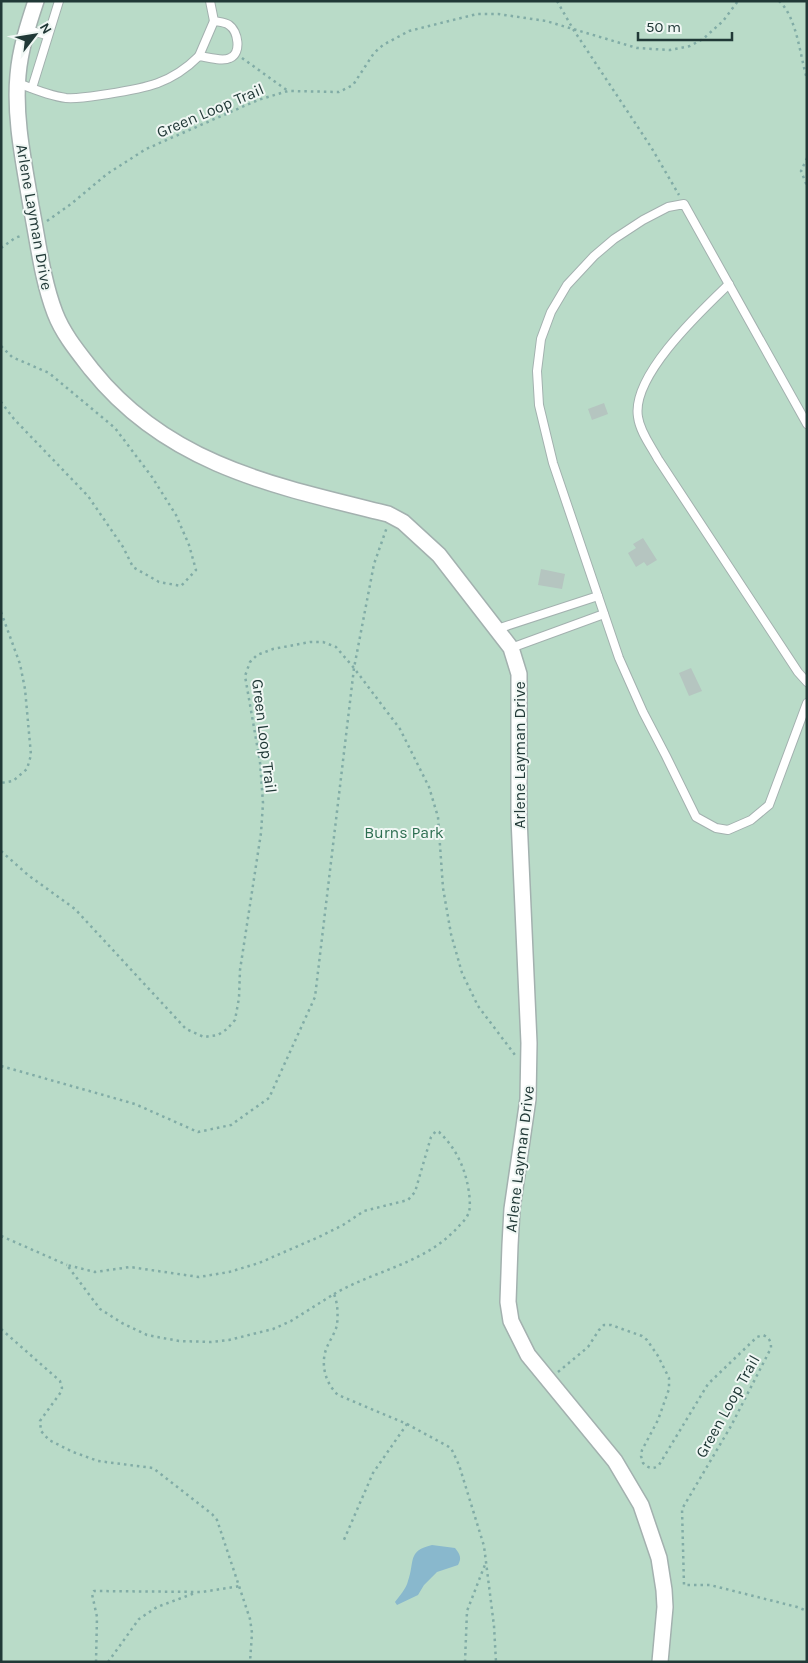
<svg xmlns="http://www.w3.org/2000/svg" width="808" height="1663" viewBox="0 0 808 1663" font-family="Karla,sans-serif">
  <rect width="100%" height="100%" fill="#e0eae7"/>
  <rect fill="#b9dbc8" x="1" y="1" width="806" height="1661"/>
  <path fill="#89b8cd" d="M 432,1545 L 455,1548 C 460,1554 462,1558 458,1565 L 437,1572 L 424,1585 L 418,1595 L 397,1605 L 395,1602 C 400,1595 406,1589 408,1581 C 415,1561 407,1551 432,1545 Z"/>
  <g fill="#b5c5c0">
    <path d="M 604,403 L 608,414 L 592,420 L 588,409 Z"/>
    <path d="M 643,538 L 657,560 L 647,566 L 644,562 L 636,567 L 628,553 L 636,548 L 633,544 Z"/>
    <path d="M 541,569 L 565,574 L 562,589 L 538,585 Z"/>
    <path d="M 691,668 L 702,691 L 689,696 L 679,673 Z"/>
  </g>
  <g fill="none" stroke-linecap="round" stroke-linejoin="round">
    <defs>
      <g id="service">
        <path d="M 27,30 L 47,35"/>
        <path d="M 199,56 L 214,21"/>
        <path d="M 18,83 C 33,89 50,96 66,98 C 80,99 94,96 108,94 C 146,88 171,84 199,56 C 208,57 222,62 230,58 C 242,53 238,31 229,25 C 225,22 219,22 214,21 L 210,1"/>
        <path d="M 32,88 L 59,1"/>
        <path d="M 729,284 C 701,311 631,376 638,417 C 640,432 651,446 658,459 L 798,672 L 807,682"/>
        <path d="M 807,424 L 684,204 L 668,207 L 643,220 L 614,239 L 594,256 L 567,285 L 551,312 L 541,339 L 537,371 L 539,405 L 553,463 L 619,658 L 643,712 L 666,756 L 696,817 L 716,828 L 728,830 L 751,820 L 769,805 L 807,703"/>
        <path d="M 497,629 L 598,596"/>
        <path d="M 511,648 L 604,614"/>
      </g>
      <path id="tertiary" d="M 36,1 C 28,25 20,50 18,75 C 14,118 24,163 31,206 C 38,241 42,279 55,313 C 63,334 78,352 92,370 C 168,465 275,486 388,514 L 403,522 L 439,555 L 511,648 L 519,674 L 519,818 L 529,1043 L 528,1099 L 512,1209 L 510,1245 L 508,1302 L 511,1321 L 528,1355 L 615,1461 L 641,1505 L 659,1558 L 664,1590 L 665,1607 L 660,1662"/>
    </defs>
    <use href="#service" stroke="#a3b1af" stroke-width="10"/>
    <use href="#tertiary" stroke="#a3b1af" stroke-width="18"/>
    <g stroke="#81aca6" stroke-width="2.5" stroke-dasharray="2.5 4" stroke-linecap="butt">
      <path d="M 557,1 L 573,29 L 651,147 L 679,195"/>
      <path d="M 779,1 C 797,17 800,56 807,79"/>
      <path d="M 242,58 L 288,91"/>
      <path d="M 807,158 L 801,171 L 807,186"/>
      <path d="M 47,221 L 71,204 L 107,174 L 146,149 L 258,100 L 288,91 L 339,92 L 353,85 L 374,53 L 383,45 L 409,31 L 477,14 L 498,14 L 546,21 L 637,48 L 670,50 L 690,46 L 703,39 L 723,21 L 738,1"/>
      <path d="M 1,248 L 15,238 L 23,235"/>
      <path d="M 1,346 L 12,357 L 49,373 L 115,428 L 152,477 L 176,515 L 189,545 L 196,570 L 181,586 L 159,582 L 133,567 L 123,547 L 88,496 L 14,419 L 1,402"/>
      <path d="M 1,612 L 20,664 L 25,689 L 31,755 L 27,769 L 13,781 L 1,783"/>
      <path d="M 1,851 L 28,875 L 75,909 L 186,1029 L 204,1037 L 218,1035 L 227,1029 L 235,1020 L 239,998 L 240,970 L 261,833 L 263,803 L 260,762 L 245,676 L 250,662 L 257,655 L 273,649 L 310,642 L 323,642 L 336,647 L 354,668 L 400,729 L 429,787 L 438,817 L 443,888 L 451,934 L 462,973 L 478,1006 L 515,1055"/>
      <path d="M 1,1066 L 135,1104 L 198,1132 L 231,1125 L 269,1098 L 315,997 L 354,668 L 374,564 L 387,527"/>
      <path d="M 1,1236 L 67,1265"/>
      <path d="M 334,1294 C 375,1270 425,1264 458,1227 C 462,1223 467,1218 469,1212 C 471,1204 469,1190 467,1182 C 463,1163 453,1145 439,1132 L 436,1131 L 431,1137 L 415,1192 L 408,1200 L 364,1211 L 343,1225 L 321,1236 L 259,1263 L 229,1272 L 199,1277 L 130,1267 L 95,1272 L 67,1265 L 100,1309 L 122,1323 L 147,1335 L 179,1341 L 211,1342 L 229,1340 L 273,1329 L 291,1321 L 334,1294 C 338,1304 338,1315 337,1325 C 335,1333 330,1340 327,1347 C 320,1363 325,1383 338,1395 L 407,1424 L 373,1473 L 343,1542"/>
      <path d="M 1,1329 L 60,1381 L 62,1388 L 61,1392 L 40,1421 L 41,1431 L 49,1440 L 73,1452 L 98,1461 L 153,1468 L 212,1514 L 217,1520 L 250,1619 L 252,1633 L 250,1662"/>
      <path d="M 558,1372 L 588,1347 L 599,1330 L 604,1325 L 611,1325 L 642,1336 L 647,1340 L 658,1356 L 669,1378 L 669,1389 L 658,1420 L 642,1450 L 641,1456 L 643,1463 C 648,1468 653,1470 659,1465 L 708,1384 L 757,1337 L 763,1335 C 770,1338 771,1342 771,1348 L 731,1426 L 682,1509 L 684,1585 L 710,1585 L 797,1607 L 807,1611"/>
      <path d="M 407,1424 L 451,1448 L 459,1465 L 484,1546 L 494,1626 L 496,1662"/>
      <path d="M 96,1662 L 97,1617 L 92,1594 L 94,1591 L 202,1592 L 240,1586"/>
      <path d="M 108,1662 L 139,1619 L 157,1607 L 195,1593"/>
      <path d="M 465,1662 L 467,1611 L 486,1562"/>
    </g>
    <use href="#service" stroke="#fff" stroke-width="8"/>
    <use href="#tertiary" stroke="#fff" stroke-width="15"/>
  </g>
  <g text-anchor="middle" stroke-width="4" stroke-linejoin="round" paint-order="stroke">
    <g font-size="16" fill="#213937" stroke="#f0f7f4">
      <text transform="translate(210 110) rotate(-23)" y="6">Green Loop Trail</text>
      <text transform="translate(35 217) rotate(80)" y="6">Arlene Layman Drive</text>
      <text transform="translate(265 736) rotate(83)" y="6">Green Loop Trail</text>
      <text transform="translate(519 755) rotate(-90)" y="6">Arlene Layman Drive</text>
      <text transform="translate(519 1159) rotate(-83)" y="6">Arlene Layman Drive</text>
      <text transform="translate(727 1406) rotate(-61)" y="6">Green Loop Trail</text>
    </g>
    <g font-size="16" fill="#2d6e51" stroke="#f0f7f4">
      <text x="404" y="838">Burns Park</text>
    </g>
  </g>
  <rect width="808" height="1663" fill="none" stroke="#213937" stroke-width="5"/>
  <g transform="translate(35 35) rotate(59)" stroke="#f0f7f4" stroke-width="4" paint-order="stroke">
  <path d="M0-4L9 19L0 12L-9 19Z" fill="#213937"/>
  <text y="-8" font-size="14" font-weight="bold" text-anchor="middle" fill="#213937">N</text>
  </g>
  <path d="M638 32v8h94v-8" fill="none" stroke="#213937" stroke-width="2.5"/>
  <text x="646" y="32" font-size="15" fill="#213937" stroke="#f0f7f4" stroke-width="4" paint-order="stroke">50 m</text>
</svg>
